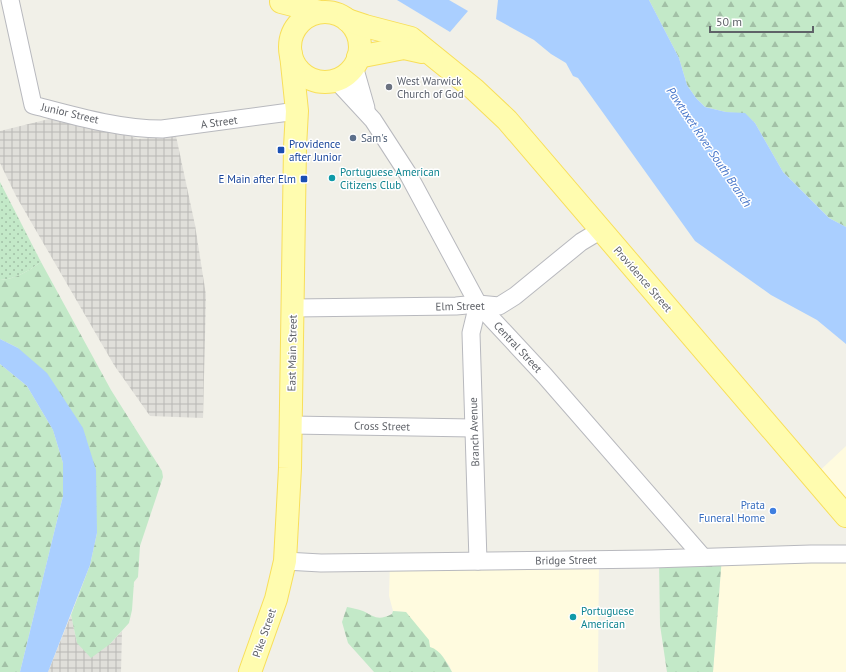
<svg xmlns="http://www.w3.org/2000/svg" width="846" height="672" viewBox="0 0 846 672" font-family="'PT Sans',sans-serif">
  <defs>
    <pattern id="industrial-grid" width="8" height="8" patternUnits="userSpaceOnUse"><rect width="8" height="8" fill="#e0dfda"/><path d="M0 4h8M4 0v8" fill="none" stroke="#b9b8b5"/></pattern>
    <pattern id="grass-dots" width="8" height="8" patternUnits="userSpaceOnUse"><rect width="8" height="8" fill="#c3e9c8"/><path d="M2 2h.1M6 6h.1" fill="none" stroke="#a2c0a6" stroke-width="1.8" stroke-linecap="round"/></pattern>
    <pattern id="forest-firs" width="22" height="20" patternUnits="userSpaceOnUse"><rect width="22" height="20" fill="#c3e9c8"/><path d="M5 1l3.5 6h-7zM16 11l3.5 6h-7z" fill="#a2c0a6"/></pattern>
  </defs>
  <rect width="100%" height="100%" fill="#f1f0e8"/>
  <g fill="#fffbdf">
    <path d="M 846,446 L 846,516 L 815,475 Z"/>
    <path d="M 846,555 L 846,672 L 713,672 L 722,556 Z"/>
    <path d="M 599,559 L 598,672 L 452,672 L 449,665 L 430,647 L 406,612 L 393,611 L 389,596 L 390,562 Z"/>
  </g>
  <g fill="url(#industrial-grid)">
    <path d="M 49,119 L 111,127 L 138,139 L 176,136 L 195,225 L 206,295 L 203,418 L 150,416 L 114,365 L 16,196 L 0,163 L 0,131 Z"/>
    <path d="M 71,615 L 77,643 L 110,644 L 122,631 L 121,672 L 48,672 Z"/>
  </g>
  <path fill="url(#grass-dots)" d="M 0,182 L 41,262 C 30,270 14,280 0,280 Z"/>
  <g fill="url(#forest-firs)">
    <path d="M 649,0 L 846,0 L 846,227 L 829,218 L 783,172 L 755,123 L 745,114 L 726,112 L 705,107 L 696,98 L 687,85 L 679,58 Z"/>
    <path d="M 41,262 L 111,390 L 162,471 L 163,477 L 140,546 L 138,577 L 134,582 L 132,610 L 129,623 L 110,644 L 91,658 L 77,643 L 71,615 L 90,565 L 97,533 L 18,348 L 0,339 L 0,280 C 14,280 30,270 41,262 Z"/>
    <path d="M 0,364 L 27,386 L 53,430 L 63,463 L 63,496 L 20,672 L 0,672 Z"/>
    <path d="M 722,556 L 713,672 L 667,672 L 660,625 L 659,559 Z"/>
    <path d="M 347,607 C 352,608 358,609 363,611 C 375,617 378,621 392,614 L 393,611 L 406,612 L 429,640 L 430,647 C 441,650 447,663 452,672 L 374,672 L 348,643 L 342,622 Z"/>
  </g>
  <g fill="#aacfff">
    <path d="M 397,0 L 449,0 L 468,11 L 450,32 Z"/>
    <path d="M 498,0 L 649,0 L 679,58 L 687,85 L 696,98 L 705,107 L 726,112 L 745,113 L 755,123 L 783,172 L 829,218 L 846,227 L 846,344 L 817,320 L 771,295 L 695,241 L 591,96 L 578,78 L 573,76 L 566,63 L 551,54 L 534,40 L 496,19 Z"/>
    <path d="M 0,339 L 18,348 L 47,373 L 83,428 L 96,470 L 97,533 L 90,565 L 48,672 L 20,672 L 63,496 L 63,463 L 53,430 L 27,386 L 0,364 Z"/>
  </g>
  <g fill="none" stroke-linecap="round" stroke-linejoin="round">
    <defs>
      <g id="minor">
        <path d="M 10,0 L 33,105 C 75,116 119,129 162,129 L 297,111"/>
        <path d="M 354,66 L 366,108"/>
        <path d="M 336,80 L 373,120 L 408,174 L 478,304 L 545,376 L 702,556"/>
        <path d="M 294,308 L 456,306 L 478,304 L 499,306 L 515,296 L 581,242 L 601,230"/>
        <path d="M 291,425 L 473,428"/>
        <path d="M 285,561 L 321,563 L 652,559 L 811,554 L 846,554"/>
        <path d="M 478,561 L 471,333 L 478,304"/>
      </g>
      <g id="major">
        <path d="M 281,2 L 320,12"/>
        <circle cx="325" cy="47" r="35"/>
        <path d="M 347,20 L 365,26 L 411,38 L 474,89 L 507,120 L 846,516"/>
        <path d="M 358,57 L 404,48 L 422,52"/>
        <path d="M 250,672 L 276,599 L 285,561 L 290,468 L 295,147 L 297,111 L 291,54"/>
      </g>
    </defs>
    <use href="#minor" stroke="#b8b9be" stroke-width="19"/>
    <use href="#major" stroke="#f8df5a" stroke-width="24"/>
    <use href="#minor" stroke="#fff" stroke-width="17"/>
    <use href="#major" stroke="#fffcaf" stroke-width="22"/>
  </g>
  <circle fill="#6b7280" stroke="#fff" stroke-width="1.5" cx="389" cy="87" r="4"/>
  <circle fill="#5c6f8a" stroke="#fff" stroke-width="1.5" cx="353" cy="138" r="4"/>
  <g fill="#1a4fb4" stroke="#fff" stroke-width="1.5">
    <rect x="277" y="146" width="8" height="8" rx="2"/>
    <rect x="300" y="175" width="8" height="8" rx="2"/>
  </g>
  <g fill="#0f9aa8" stroke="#fff" stroke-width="1.5">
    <circle cx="332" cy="178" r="4"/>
    <circle cx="573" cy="617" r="4"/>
  </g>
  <circle fill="#3f7fe0" stroke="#fff" stroke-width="1.5" cx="773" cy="511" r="4"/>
  <g text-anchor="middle" stroke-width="3" stroke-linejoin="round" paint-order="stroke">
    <g font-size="11" fill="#5b616d" stroke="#fff" text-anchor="start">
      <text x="397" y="85">West Warwick<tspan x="397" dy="13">Church of God</tspan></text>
    </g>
    <g font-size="11" fill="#5f6268" stroke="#fff">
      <text transform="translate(70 113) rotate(13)" y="4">Junior Street</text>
      <text transform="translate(219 122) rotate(-8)" y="4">A Street</text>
      <text transform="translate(643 279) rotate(49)" y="4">Providence Street</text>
      <text transform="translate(460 306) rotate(-1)" y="4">Elm Street</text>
      <text transform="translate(518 347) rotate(47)" y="4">Central Street</text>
      <text transform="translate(292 353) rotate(-89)" y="4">East Main Street</text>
      <text transform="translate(382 426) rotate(1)" y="4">Cross Street</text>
      <text transform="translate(474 432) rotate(-92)" y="4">Branch Avenue</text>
      <text transform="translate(566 560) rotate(-1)" y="4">Bridge Street</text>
      <text transform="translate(264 633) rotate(-71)" y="4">Pike Street</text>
    </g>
    <g font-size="11" fill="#4e5e75" stroke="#fff" text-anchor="start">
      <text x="361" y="142">Sam's</text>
    </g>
    <g font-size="11" fill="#164399" stroke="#fff" text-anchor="start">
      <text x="289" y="148">Providence<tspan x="289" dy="13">after Junior</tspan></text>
      <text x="296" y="183" text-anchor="end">E Main after Elm</text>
    </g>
    <g font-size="11" fill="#0d838f" stroke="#fff" text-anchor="start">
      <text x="340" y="176">Portuguese American<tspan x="340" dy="13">Citizens Club</tspan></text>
      <text x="581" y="615">Portuguese<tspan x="581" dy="13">American</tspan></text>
    </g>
    <g font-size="11" fill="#366cbe" stroke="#fff" text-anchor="end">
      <text x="765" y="509">Prata<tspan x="765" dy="13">Funeral Home</tspan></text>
    </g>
    <g font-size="12" font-style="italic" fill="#4575ca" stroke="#fff">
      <text transform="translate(709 147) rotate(56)" y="4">Pawtuxet River South Branch</text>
    </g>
  </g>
  <path d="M710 26v6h103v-6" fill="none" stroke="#5f6268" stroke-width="2"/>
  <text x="716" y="26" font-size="12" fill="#5f6268" stroke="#ffffff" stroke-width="3" paint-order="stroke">50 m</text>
</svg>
